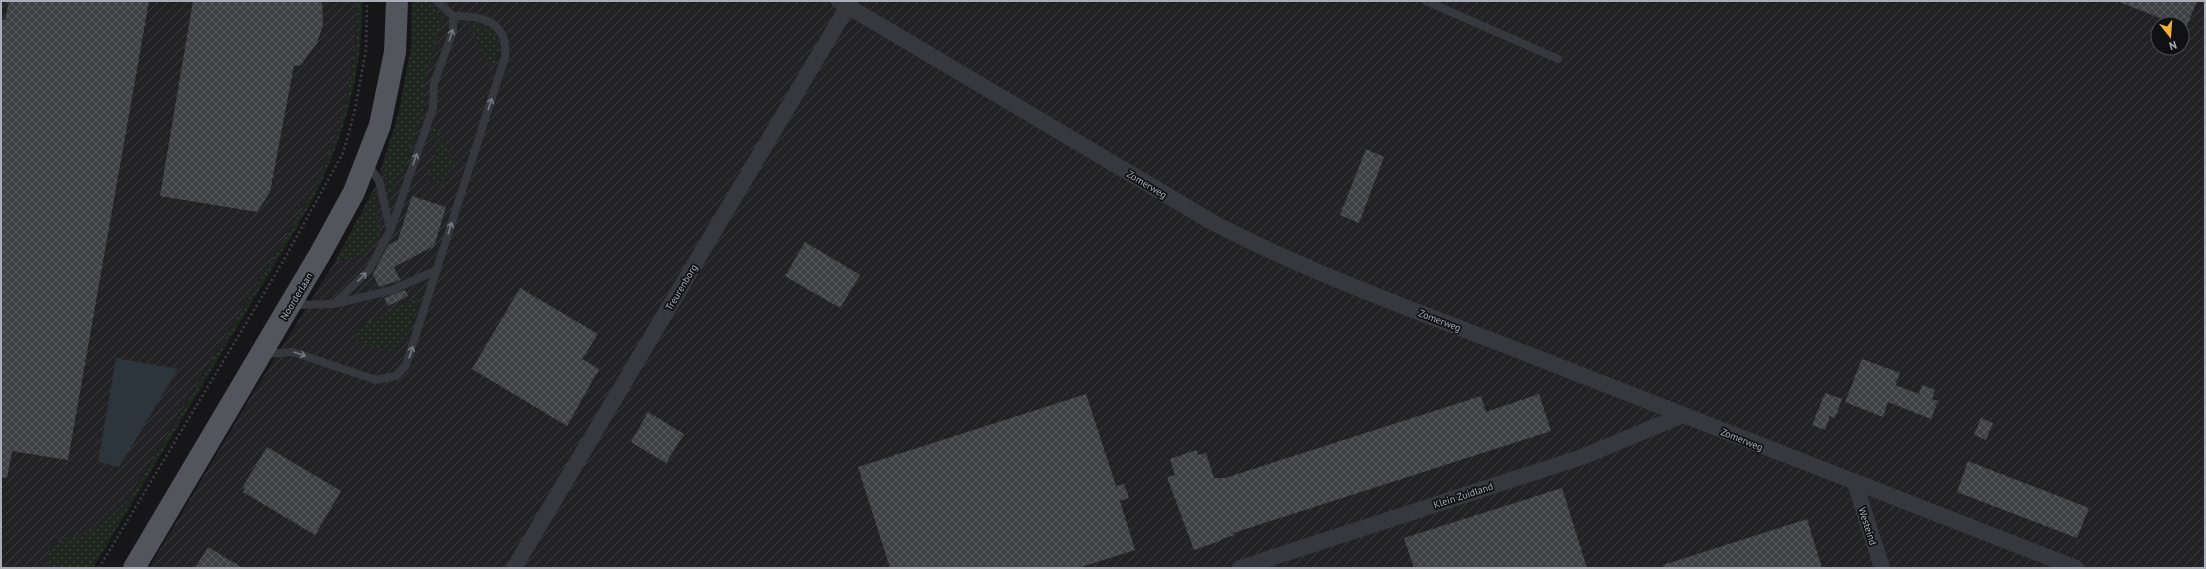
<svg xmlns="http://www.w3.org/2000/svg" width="2206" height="569" viewBox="0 0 2206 569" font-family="'PT Sans',sans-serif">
  <defs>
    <pattern id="industrial-furrows" width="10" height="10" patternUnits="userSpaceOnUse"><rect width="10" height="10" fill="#222225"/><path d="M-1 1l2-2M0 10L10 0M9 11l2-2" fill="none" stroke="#3f3f43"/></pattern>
    <pattern id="green-dots" width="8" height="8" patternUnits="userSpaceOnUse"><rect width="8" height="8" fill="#1e261f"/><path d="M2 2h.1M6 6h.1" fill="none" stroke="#3c433d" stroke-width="1.8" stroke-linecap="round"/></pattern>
    <pattern id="building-cross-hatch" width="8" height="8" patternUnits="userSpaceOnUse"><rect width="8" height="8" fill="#404145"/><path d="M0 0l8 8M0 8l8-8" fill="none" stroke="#595a5e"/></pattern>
  </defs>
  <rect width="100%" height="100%" fill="#161618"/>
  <g fill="url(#industrial-furrows)" fill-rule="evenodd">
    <path d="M 1,1 L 357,1 L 355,46 L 346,101 L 331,149 L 316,185 L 87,568 L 1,568 Z"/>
    <path d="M 412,1 L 2205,1 L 2205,568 L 149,568 L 250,398 L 336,260 L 375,187 L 399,112 L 411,48 ZM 2158,24 L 2182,24 L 2182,48 L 2158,48 Z"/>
  </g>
  <g fill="url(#green-dots)">
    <path d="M 357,1 L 362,1 C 363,73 343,141 310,205 L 93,568 L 55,568 L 48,560 L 47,555 L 54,543 L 80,534 L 101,524 L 110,517 L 129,499 L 316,185 L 331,149 L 346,101 L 355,46 Z"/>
    <path d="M 412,1 L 427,1 L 435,9 L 442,22 L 422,89 L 425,106 L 403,173 L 396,176 L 392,191 L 389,192 L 384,167 L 385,160 L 399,112 L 411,48 Z"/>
    <path d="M 471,23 C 494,31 504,38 495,65 L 491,67 L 469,26 Z"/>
    <path d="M 434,124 L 456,165 L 444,171 L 447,177 L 443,179 L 446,184 L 440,187 L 436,178 L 426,182 L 440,140 L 430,135 Z"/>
    <path d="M 375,187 L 380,237 C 374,251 350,262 336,260 Z"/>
    <path d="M 415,298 L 419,299 C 412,320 407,357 377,348 C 369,345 362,344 355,338 L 357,328 Z"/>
  </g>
  <path fill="#2c353c" d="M 116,358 L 178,369 L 119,467 L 98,462 Z"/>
  <g fill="url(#building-cross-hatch)">
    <path d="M 9,1 L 149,1 L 68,460 L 12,451 L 7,478 L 1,477 L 1,19 L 5,20 Z"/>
    <path d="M 193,1 L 322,1 L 323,25 L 317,43 L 300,66 L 294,65 L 270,192 L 257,212 L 160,196 Z"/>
    <path d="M 2117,1 L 2197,1 L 2186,28 L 2182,26 L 2182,24 L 2175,24 Z"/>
    <path d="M 1366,149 L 1384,157 L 1359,223 L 1340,215 Z"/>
    <path d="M 412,196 L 446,207 L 434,246 L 394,267 L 400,280 L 379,287 L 373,274 L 388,245 L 398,240 Z"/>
    <path d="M 805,242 L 860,275 L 840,308 L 785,276 Z"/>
    <path d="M 520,288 L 598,334 L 582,359 L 599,369 L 567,426 L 472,369 Z"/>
    <path d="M 405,290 L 408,296 L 388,306 L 384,298 Z"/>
    <path d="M 1862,359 L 1900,373 L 1895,385 L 1919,394 L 1922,385 L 1935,390 L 1932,399 L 1938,401 L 1931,419 L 1888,402 L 1883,417 L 1845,402 Z"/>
    <path d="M 1825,393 L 1842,399 L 1835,418 L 1830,416 L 1825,430 L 1812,425 Z"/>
    <path d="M 1086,394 L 1116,486 L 1124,484 L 1129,498 L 1120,501 L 1135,550 L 1078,568 L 890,568 L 858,467 Z"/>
    <path d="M 1539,394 L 1551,431 L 1233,533 L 1234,535 L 1220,540 L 1220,541 L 1194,550 L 1167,477 L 1175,475 L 1170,459 L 1196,450 L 1198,455 L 1206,453 L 1214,478 L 1225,478 L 1481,396 L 1486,412 Z"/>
    <path d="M 648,412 L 684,434 L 666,463 L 631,442 Z"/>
    <path d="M 1981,418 L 1993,423 L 1986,440 L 1974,435 Z"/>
    <path d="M 267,447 L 341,491 L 315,535 L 243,492 L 245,489 L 242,488 Z"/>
    <path d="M 1968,461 L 2089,508 L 2077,538 L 1957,492 Z"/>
    <path d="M 1562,488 L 1587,568 L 1414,568 L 1404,538 Z"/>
    <path d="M 1807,519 L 1822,568 L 1664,568 L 1663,565 Z"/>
    <path d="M 208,547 L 243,568 L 195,568 Z"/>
  </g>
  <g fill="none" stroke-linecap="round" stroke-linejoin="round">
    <path stroke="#3d3f44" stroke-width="2.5" stroke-dasharray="2 3" stroke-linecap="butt" d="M 99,568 L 281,265 L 343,153 L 354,114 L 366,50 L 367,1"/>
    <g stroke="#37383d" stroke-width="8">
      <path d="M 1426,1 L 1558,59"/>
      <path d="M 368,164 L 379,181 L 390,228"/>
      <path d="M 334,304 L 369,270 L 391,229 L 433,108 L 434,83 L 453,31 L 453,16"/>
      <path d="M 293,305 L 334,304 L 392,290 L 437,270"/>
      <path d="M 264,354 L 293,352 L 376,380 L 396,376 L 406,365 L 505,57 C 508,22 483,15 453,16 L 437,1"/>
    </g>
    <g stroke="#37383d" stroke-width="16">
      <path d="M 839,1 L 1212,222 C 1321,279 1439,319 1553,364 C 1727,432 1901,501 2076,568"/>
      <path d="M 1855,483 L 1882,568"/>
      <path d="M 514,568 L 848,6"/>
      <path d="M 1240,568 L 1582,457 L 1683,415"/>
    </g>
    <path stroke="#53555c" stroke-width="22" d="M 134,568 L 320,254 L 354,192 L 380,125 L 395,52 L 397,1"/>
  </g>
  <defs><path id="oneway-shaft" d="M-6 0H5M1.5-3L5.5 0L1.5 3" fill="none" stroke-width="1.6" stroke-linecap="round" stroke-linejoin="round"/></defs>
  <g stroke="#757881">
    <use href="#oneway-shaft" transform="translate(451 35) rotate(-73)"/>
    <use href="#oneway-shaft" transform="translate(490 104) rotate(-72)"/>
    <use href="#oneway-shaft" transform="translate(415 159) rotate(-71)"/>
    <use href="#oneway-shaft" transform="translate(450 228) rotate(-72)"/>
    <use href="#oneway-shaft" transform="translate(362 277) rotate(-45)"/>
    <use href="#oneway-shaft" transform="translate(411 352) rotate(-72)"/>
    <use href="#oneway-shaft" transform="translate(300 354) rotate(18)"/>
  </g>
  <g text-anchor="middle" stroke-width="3.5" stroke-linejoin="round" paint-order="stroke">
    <g font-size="10" fill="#a8adb8" stroke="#111113">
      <text transform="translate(1147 184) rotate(31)" y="4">Zomerweg</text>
      <text transform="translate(681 287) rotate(-59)" y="4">Treurenborg</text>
      <text transform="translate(296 296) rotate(-59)" y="4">Noorderlaan</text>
      <text transform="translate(1440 320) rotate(21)" y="4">Zomerweg</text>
      <text transform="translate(1742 439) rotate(22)" y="4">Zomerweg</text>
      <text transform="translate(1463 495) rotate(-18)" y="4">Klein Zuidland</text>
      <text transform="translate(1868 526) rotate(72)" y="4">Westeind</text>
    </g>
  </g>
  <rect width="2206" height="569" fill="none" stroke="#a8adb8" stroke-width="4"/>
  <g transform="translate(2170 36) rotate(163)"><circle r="19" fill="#111113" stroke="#4d4f55"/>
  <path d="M0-3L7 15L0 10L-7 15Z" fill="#f2b134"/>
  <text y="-6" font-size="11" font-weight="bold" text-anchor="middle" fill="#a8adb8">N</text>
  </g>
</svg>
